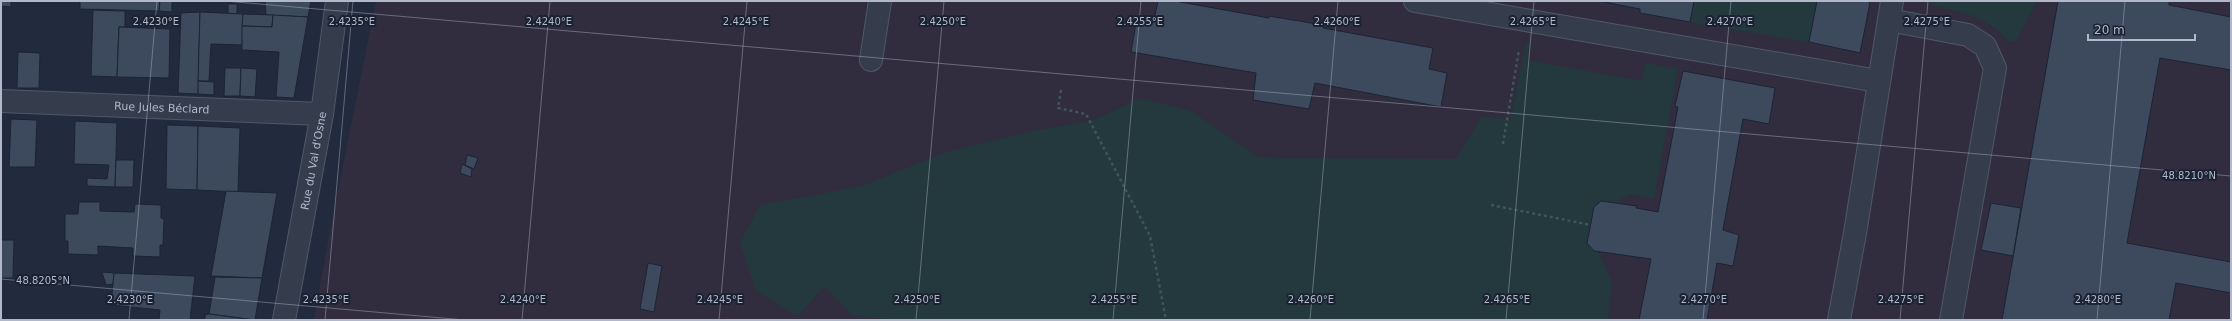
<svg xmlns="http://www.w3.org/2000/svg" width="2232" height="321" viewBox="0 0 2232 321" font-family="'DejaVu Sans',sans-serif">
  <rect width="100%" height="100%" fill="#212b3d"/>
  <path fill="#312d3e" d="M 376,1 L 2231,1 L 2231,320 L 314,320 L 330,230 Z"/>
  <g fill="#23393e">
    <path d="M 1694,1 L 1817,1 L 1809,42 L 1690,22 Z"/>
    <path d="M 1931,1 L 2037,1 L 2016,41 L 2009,42 C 1986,15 1962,12 1930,5 Z"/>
    <path d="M 1526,41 L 1530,42 L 1527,60 L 1642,81 L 1645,63 L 1678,69 L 1654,199 L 1629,194 L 1601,213 L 1593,241 L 1612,282 L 1608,320 L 894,320 L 852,315 L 824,287 L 798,316 L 756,291 L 740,243 L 760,205 L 862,186 L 946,152 L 1032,131 L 1094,120 L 1141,98 L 1191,111 L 1260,158 L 1456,159 L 1482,116 L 1511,120 Z"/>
  </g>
  <g fill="#3d495d" stroke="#1c2434">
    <path d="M 1,1 L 11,1 L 11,7 L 1,6 Z"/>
    <path d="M 80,1 L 160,1 L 159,11 L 80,9 Z"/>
    <path d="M 160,1 L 172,1 L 172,12 L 159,11 Z"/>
    <path d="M 265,1 L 311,1 L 308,17 L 266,15 Z"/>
    <path d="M 1158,1 L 1175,1 L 1269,18 L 1269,16 L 1323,25 L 1323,28 L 1433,48 L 1429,69 L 1447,73 L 1441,107 L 1315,83 L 1309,109 L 1253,100 L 1256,73 L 1131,52 L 1137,17 L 1154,20 Z"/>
    <path d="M 1599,1 L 1694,1 L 1690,22 L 1640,13 L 1640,9 Z"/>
    <path d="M 1817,1 L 1867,1 L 1870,3 L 1860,53 L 1809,42 Z"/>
    <path d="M 2058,1 L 2169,1 L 2169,5 L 2231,17 L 2231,70 L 2160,58 L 2127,243 L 2231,262 L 2231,293 L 2176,283 L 2169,320 L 2002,320 Z"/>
    <rect x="228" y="4" width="9" height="10"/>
    <path d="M 93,10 L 125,11 L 125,27 L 119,27 L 117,77 L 91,76 Z"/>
    <path d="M 200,12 L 198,94 L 178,93 L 181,13 Z"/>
    <path d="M 200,12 L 243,14 L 242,45 L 211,44 L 209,81 L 198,81 Z"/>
    <path d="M 243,14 L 273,15 L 272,27 L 242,26 Z"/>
    <path d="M 273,15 L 308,17 L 294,98 L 276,97 L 279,52 L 242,50 L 242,26 L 272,27 Z"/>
    <path d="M 119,27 L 170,29 L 169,78 L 117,77 Z"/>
    <path d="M 18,52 L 40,53 L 39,88 L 17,88 Z"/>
    <path d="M 225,68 L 241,68 L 240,96 L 224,96 Z"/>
    <path d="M 241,68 L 257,69 L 255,97 L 240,96 Z"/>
    <path d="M 1683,71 L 1775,88 L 1769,124 L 1743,119 L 1723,230 L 1739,235 L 1733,266 L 1717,263 L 1707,320 L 1639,320 L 1651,259 L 1594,251 L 1587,243 L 1594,207 L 1601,201 L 1637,206 L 1636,208 L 1658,212 L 1678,107 L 1675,106 Z"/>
    <path d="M 198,81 L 214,82 L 214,95 L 198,94 Z"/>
    <path d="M 11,119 L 37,120 L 35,167 L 9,167 Z"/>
    <path d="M 75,121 L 117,123 L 115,187 L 87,186 L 87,178 L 107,179 L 109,165 L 74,164 Z"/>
    <path d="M 167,125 L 198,126 L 197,190 L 166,189 Z"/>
    <path d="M 198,126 L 240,128 L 238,192 L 197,190 Z"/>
    <path d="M 467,155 L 478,158 L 474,169 L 465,165 Z"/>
    <path d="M 116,160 L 134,160 L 133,187 L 115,187 Z"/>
    <path d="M 462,164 L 472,169 L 471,177 L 460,173 Z"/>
    <path d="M 226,191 L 277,193 L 262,278 L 211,276 Z"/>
    <path d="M 79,202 L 100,202 L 100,211 L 134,212 L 135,204 L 161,205 L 161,218 L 164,219 L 163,245 L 160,245 L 160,257 L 133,256 L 133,248 L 98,246 L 98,255 L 68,254 L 68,241 L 65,241 L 65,214 L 78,214 Z"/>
    <path d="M 1991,203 L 2021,208 L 2013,256 L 1981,250 Z"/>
    <path d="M 1,240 L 14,240 L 13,278 L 1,278 Z"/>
    <path d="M 648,263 L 662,266 L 654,312 L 640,309 Z"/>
    <path d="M 102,272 L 114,273 L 113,284 L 106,285 Z"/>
    <path d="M 114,273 L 195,276 L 190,320 L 159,320 L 160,310 L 111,305 Z"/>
    <path d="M 215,277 L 262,278 L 255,320 L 209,314 Z"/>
    <path d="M 209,314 L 254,320 L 205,320 L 205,315 Z"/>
  </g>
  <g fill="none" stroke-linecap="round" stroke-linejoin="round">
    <defs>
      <g id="minor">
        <path d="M 1415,1 L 1878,81"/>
        <path d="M 1889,20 L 1968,35 L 1985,46 L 1995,68 L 1951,320"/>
        <path d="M 871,60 L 880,1"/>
        <path id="s1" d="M 1,101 L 322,114"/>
        <path id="s2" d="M 284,320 L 322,114 L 337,1"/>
        <path d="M 1839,320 L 1855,233 L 1892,1"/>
      </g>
    </defs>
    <use href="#minor" stroke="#505868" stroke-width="24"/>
    <g stroke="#3e5559" stroke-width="2.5" stroke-dasharray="3 3" stroke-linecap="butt">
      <path d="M 1061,90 L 1058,108 L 1086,114 L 1150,236 L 1166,320"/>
      <path d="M 1503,144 L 1519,50"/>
      <path d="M 1491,205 L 1591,225"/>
    </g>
    <use href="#minor" stroke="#353d4d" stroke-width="22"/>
  </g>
  <path fill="none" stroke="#b0b8c9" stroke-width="1" stroke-opacity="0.45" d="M 225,1 L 2231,176M 1,279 L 465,320M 129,320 L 157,1M 325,320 L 353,1M 522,320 L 550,1M 719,320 L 747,1M 916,320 L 944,1M 1113,320 L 1141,1M 1310,320 L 1338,1M 1506,320 L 1534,1M 1703,320 L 1731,1M 1900,320 L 1928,1M 2097,320 L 2125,1"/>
  <g text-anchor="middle" stroke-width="4" stroke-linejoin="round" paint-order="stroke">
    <g font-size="11" fill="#b0b8c9" stroke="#1a2232">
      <text dy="4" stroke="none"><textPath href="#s1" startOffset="161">Rue Jules Béclard</textPath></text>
      <text dy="4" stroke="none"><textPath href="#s2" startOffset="162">Rue du Val d'Osne</textPath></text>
    </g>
  </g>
  <g font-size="10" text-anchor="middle" fill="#b0b8c9" stroke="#1a2232" stroke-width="4" stroke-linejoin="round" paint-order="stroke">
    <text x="156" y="25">2.4230°E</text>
    <text x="352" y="25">2.4235°E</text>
    <text x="549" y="25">2.4240°E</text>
    <text x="746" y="25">2.4245°E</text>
    <text x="943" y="25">2.4250°E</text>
    <text x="1140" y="25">2.4255°E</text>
    <text x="1337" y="25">2.4260°E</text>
    <text x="1533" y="25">2.4265°E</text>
    <text x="1730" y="25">2.4270°E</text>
    <text x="1927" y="25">2.4275°E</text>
    <text x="2189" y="179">48.8210°N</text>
    <text x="43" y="284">48.8205°N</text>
    <text x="130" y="303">2.4230°E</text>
    <text x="326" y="303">2.4235°E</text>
    <text x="523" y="303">2.4240°E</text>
    <text x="720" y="303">2.4245°E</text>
    <text x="917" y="303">2.4250°E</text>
    <text x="1114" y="303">2.4255°E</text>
    <text x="1311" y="303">2.4260°E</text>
    <text x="1507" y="303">2.4265°E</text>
    <text x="1704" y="303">2.4270°E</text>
    <text x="1901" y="303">2.4275°E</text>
    <text x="2098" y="303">2.4280°E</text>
  </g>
  <rect width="2232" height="321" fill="none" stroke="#b0b8c9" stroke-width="4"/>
  <path d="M2088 34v6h107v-6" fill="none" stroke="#b0b8c9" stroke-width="2"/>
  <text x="2094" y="34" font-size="12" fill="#b0b8c9" stroke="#1a2232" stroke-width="3" paint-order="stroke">20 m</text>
</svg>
